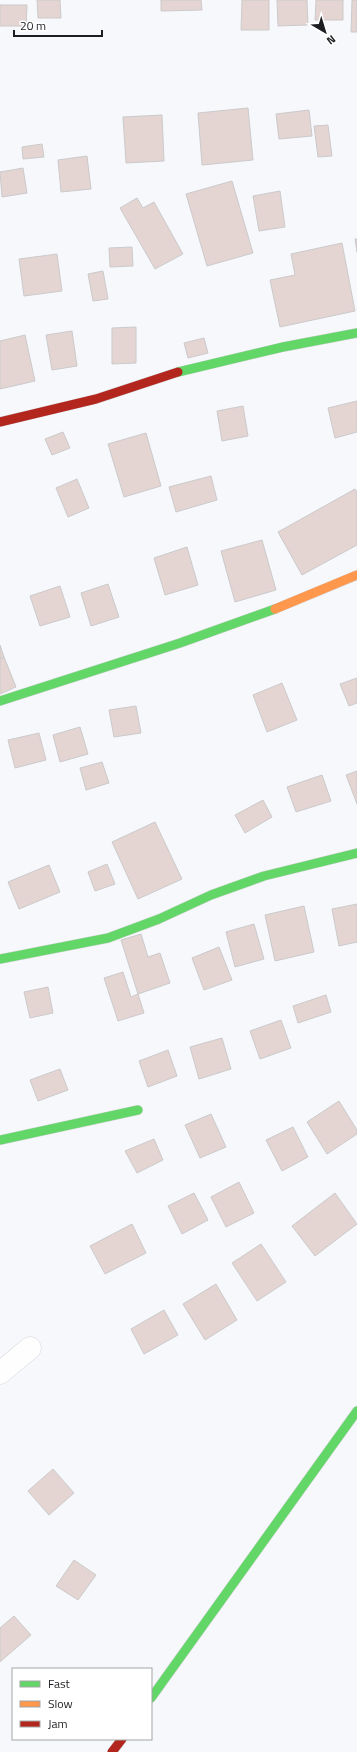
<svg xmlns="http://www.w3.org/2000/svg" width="357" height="1752" viewBox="0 0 357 1752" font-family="'Titillium Web',sans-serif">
  <rect width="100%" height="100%" fill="#f7f8fc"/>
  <g fill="#e4d5d3" stroke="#cbcacb">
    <path d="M 37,0 L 60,0 L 61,18 L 38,18 Z"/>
    <path d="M 161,0 L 201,0 L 202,10 L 161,11 Z"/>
    <path d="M 242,0 L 269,0 L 269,30 L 241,30 Z"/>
    <path d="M 277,0 L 307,0 L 308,25 L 278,26 Z"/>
    <path d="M 316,0 L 343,0 L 343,20 L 315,20 Z"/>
    <path d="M 352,0 L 357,0 L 357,32 L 351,32 Z"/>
    <path d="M 0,5 L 27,5 L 26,26 L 0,26 Z"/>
    <path d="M 248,108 L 253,160 L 202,165 L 198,113 Z"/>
    <path d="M 309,110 L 312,136 L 279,139 L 276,114 Z"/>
    <path d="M 162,115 L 164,161 L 126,163 L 123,117 Z"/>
    <path d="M 328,125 L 332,156 L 318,157 L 314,126 Z"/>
    <path d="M 42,144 L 44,157 L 23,159 L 22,147 Z"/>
    <path d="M 87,156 L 91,189 L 61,192 L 58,160 Z"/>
    <path d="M 23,168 L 27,193 L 2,197 L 0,172 Z"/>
    <path d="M 232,181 L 253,253 L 207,266 L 186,194 Z"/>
    <path d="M 280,191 L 285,227 L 259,231 L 253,196 Z"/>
    <path d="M 137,198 L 143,208 L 154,202 L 183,254 L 155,269 L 120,208 Z"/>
    <path d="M 355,239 L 357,239 L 357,252 Z"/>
    <path d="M 342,243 L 355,311 L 280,327 L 270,280 L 295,275 L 291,254 Z"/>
    <path d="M 132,247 L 133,266 L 110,267 L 109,248 Z"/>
    <path d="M 57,254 L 62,291 L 24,296 L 19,259 Z"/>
    <path d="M 103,271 L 108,299 L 93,301 L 88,274 Z"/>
    <path d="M 136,327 L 136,363 L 112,364 L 112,328 Z"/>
    <path d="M 72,331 L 77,366 L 52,370 L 46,335 Z"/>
    <path d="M 25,335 L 35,381 L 0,389 L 0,341 Z"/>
    <path d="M 204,338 L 208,353 L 188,358 L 184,343 Z"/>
    <path d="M 357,401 L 357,432 L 335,438 L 328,408 Z"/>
    <path d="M 243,406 L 248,436 L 222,441 L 217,411 Z"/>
    <path d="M 63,432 L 70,448 L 52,455 L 45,439 Z"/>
    <path d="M 146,433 L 161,486 L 124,497 L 108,444 Z"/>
    <path d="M 211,476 L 217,500 L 176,512 L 169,487 Z"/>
    <path d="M 77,479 L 89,508 L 68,517 L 56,488 Z"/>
    <path d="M 355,489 L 357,492 L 357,545 L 302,575 L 278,532 Z"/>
    <path d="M 262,540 L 276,590 L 235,602 L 221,551 Z"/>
    <path d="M 187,547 L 198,585 L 165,595 L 154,558 Z"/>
    <path d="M 108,584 L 119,617 L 91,626 L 81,593 Z"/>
    <path d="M 60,586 L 70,617 L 40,626 L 30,596 Z"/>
    <path d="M 0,645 L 4,657 L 0,659 Z"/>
    <path d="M 4,657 L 16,687 L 0,694 L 0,659 Z"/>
    <path d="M 357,678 L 357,703 L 349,706 L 340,684 Z"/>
    <path d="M 282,683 L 297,720 L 267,732 L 253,695 Z"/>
    <path d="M 136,706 L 141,733 L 114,737 L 109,710 Z"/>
    <path d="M 80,727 L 88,754 L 60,762 L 53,735 Z"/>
    <path d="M 39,733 L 46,760 L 15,768 L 8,740 Z"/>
    <path d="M 102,762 L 109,783 L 86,790 L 80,768 Z"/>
    <path d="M 357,771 L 357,804 L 346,775 Z"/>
    <path d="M 322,775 L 331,801 L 296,812 L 287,787 Z"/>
    <path d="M 263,800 L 272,817 L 245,833 L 235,815 Z"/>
    <path d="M 155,822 L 182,879 L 138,899 L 112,842 Z"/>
    <path d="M 107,864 L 115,884 L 95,891 L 88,872 Z"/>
    <path d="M 49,865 L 60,892 L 19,909 L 8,882 Z"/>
    <path d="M 357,904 L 357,942 L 339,946 L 332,909 Z"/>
    <path d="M 304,906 L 314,952 L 275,961 L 265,915 Z"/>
    <path d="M 254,924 L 264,959 L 235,967 L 226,932 Z"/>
    <path d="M 141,934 L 148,957 L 160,953 L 170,983 L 138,994 L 121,940 Z"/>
    <path d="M 219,947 L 232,980 L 204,990 L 192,958 Z"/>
    <path d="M 123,972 L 131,997 L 138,994 L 144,1013 L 118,1021 L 104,978 Z"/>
    <path d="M 48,987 L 53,1013 L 30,1018 L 24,992 Z"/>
    <path d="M 326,995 L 331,1012 L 298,1023 L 293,1006 Z"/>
    <path d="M 281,1020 L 291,1048 L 260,1059 L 250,1031 Z"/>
    <path d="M 222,1038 L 231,1069 L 199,1079 L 190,1047 Z"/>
    <path d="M 168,1050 L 177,1076 L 148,1087 L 139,1061 Z"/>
    <path d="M 60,1069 L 68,1090 L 38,1101 L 30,1080 Z"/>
    <path d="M 339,1101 L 357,1130 L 357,1134 L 327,1154 L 307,1122 Z"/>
    <path d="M 211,1114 L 226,1147 L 200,1158 L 185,1125 Z"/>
    <path d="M 293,1127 L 308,1157 L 282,1171 L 266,1140 Z"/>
    <path d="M 154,1139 L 163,1160 L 137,1173 L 125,1151 Z"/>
    <path d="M 239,1182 L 254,1213 L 226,1227 L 211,1197 Z"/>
    <path d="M 194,1193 L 208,1220 L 182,1234 L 168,1206 Z"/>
    <path d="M 335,1193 L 357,1224 L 315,1256 L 292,1226 Z"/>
    <path d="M 132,1224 L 146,1253 L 105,1274 L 90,1246 Z"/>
    <path d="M 261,1244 L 286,1282 L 257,1301 L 232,1263 Z"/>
    <path d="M 216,1284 L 237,1320 L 205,1340 L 183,1304 Z"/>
    <path d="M 164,1310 L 178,1335 L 144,1354 L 131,1329 Z"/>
    <path d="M 53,1469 L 74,1493 L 49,1515 L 28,1491 Z"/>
    <path d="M 74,1560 L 96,1575 L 78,1600 L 56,1586 Z"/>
    <path d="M 14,1616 L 31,1635 L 0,1662 L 0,1628 Z"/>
  </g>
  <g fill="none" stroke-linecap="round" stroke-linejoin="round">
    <defs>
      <path id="street" d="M 0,1373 L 30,1348"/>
      <g id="fast">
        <path d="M 178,372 L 283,347 L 357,333"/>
        <path d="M 0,701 L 180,643 L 275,609"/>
        <path d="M 0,959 L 108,938 L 159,919 L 211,895 L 264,876 L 357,853"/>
        <path d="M 0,1140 L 138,1110"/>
        <path d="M 151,1698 L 357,1411"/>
      </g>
      <path id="slow" d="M 275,609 L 357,575"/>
      <g id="jam">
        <path d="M 0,422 L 96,399 L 178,372"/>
        <path d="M 112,1752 L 122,1739"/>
      </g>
    </defs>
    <use href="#street" stroke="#d4d5d8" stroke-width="23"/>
    <use href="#fast" stroke="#d4d5d8" stroke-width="10"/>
    <use href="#slow" stroke="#d4d5d8" stroke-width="10"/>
    <use href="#jam" stroke="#d4d5d8" stroke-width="10"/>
    <use href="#street" stroke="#fefeff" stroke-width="22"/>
    <use href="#fast" stroke="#63d668" stroke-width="9"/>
    <use href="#slow" stroke="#ff974d" stroke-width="9"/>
    <use href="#jam" stroke="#b3261e" stroke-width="9"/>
  </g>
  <rect x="12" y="1668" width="140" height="72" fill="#ffffff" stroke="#a4a5a6"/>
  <rect x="20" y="1681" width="20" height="6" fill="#63d668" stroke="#a4a5a6"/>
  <text x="48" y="1688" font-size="12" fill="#1c1d20">Fast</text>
  <rect x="20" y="1701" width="20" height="6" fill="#ff974d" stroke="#a4a5a6"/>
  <text x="48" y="1708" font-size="12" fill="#1c1d20">Slow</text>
  <rect x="20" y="1721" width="20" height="6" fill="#b3261e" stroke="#a4a5a6"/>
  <text x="48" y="1728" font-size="12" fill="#1c1d20">Jam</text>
  <g transform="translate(325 32) rotate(142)" stroke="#ffffff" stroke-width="3" paint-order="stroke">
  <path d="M0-3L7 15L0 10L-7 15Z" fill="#1c1d20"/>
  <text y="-6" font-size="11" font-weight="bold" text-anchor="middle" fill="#1c1d20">N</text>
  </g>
  <path d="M14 30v6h88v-6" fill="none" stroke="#1c1d20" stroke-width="2"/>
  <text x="20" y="30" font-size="12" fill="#1c1d20" stroke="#ffffff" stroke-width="3" paint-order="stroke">20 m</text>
</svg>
